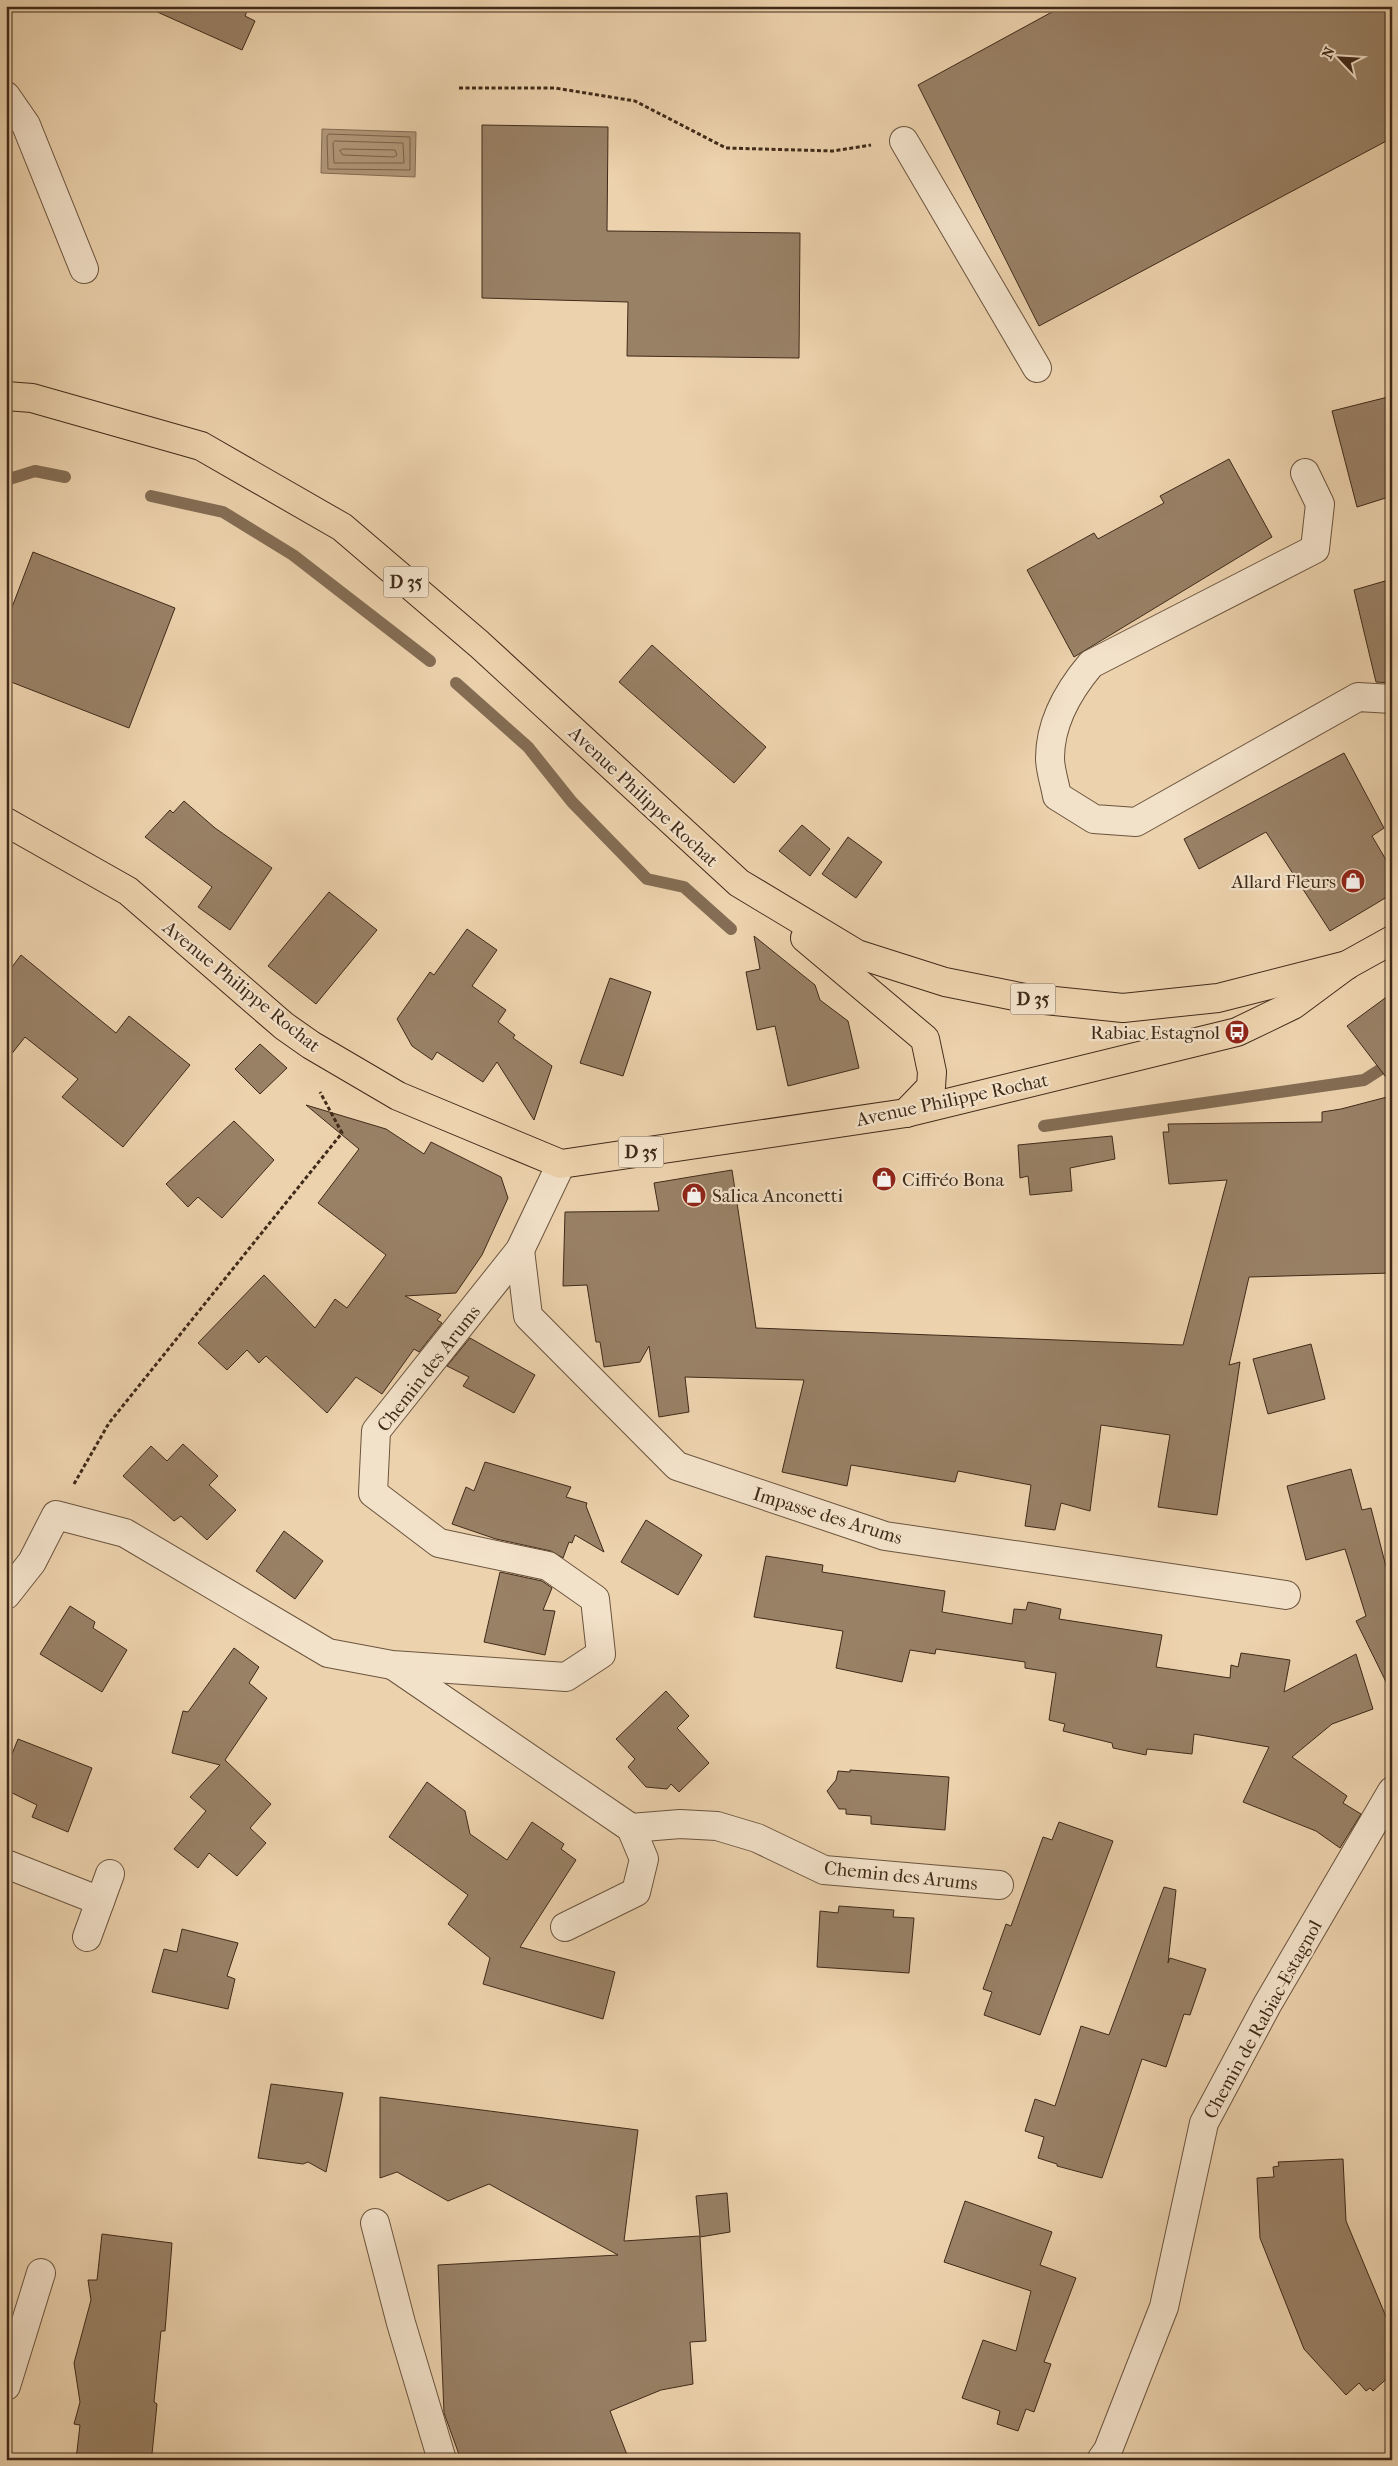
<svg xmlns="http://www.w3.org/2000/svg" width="1398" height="2466" viewBox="0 0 1398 2466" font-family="'IM FELL French Canon',serif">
  <rect width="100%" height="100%" fill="#ecd2ad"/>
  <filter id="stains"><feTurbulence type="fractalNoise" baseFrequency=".004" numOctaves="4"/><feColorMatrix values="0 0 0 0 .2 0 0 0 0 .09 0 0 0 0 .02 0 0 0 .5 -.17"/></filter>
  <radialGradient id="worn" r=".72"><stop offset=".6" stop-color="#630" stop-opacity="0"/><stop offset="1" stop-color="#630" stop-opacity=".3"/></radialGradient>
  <path fill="#b2997b" stroke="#846d54" d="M 322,129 L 416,132 L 415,177 L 321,173 Z"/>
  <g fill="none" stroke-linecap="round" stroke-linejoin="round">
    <g stroke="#79624a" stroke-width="1">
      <path d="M 329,134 L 410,137 L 410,170 L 328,169 L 327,137 Z"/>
      <path d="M 335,141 L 403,143 L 404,163 L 334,163 L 333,143 Z"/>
      <path d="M 343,149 L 395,150 L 397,155 L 394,157 L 343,155 L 340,151 Z"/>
    </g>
    <g stroke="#846d54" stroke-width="12">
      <path d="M 6,480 L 35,471 L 65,477"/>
      <path d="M 151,496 L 223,512 L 293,555 L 430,661"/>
      <path d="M 456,683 L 528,747 L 572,802 L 647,879 L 684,887 L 731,929"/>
      <path d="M 1044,1126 L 1364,1080 L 1392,1062"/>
    </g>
  </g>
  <g fill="#998166" stroke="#402a19">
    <path d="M 144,6 L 249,6 L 245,16 L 255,21 L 242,50 Z"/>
    <path d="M 1063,6 L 1392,6 L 1392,138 L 1039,326 L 918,85 Z"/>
    <path d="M 482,125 L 608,127 L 607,231 L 800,233 L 799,358 L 627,356 L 628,302 L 482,298 Z"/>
    <path d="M 1392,396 L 1392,496 L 1357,507 L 1332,411 Z"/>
    <path d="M 1229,459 L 1272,537 L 1074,657 L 1027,570 L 1094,533 L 1098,539 L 1164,503 L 1160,496 Z"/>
    <path d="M 33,552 L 175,608 L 129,728 L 6,680 L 6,623 Z"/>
    <path d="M 1392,579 L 1392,683 L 1376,682 L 1354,590 Z"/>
    <path d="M 652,645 L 766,747 L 734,783 L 619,682 Z"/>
    <path d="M 1344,753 L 1384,828 L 1372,836 L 1392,870 L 1392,894 L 1330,931 L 1266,832 L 1199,869 L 1184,839 Z"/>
    <path d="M 184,801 L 215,828 L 272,868 L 230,930 L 198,907 L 212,887 L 145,837 L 170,810 L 173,813 Z"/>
    <path d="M 802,825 L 830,849 L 810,876 L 779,851 Z"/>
    <path d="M 848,837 L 882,862 L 856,898 L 822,874 Z"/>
    <path d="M 329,892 L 377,930 L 316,1004 L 268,966 Z"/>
    <path d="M 467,929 L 497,950 L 472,986 L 506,1010 L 498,1022 L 515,1035 L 513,1038 L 552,1066 L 534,1120 L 497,1062 L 483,1082 L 437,1052 L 432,1060 L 412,1046 L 397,1019 L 430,972 L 434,975 Z"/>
    <path d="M 754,936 L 815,985 L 820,1000 L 848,1021 L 859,1068 L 788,1086 L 775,1026 L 757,1030 L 746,972 L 760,969 Z"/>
    <path d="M 21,955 L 116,1033 L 129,1016 L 190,1065 L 123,1147 L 62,1097 L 78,1079 L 25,1037 L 6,1061 L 6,975 Z"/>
    <path d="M 610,978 L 651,992 L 623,1076 L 580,1063 Z"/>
    <path d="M 1392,993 L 1392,1085 L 1347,1026 Z"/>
    <path d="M 260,1044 L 287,1068 L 260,1094 L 235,1069 Z"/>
    <path d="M 1387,1097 L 1389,1199 L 1392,1199 L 1392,1273 L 1249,1277 L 1229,1365 L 1240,1362 L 1217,1515 L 1158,1507 L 1170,1435 L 1101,1425 L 1090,1511 L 1061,1503 L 1055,1530 L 1025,1526 L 1031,1485 L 958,1471 L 955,1482 L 851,1465 L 847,1486 L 782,1472 L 804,1380 L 685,1377 L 689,1412 L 659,1417 L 649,1346 L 640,1362 L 604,1367 L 600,1342 L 596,1342 L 587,1285 L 563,1286 L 565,1212 L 659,1211 L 654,1183 L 732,1170 L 756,1328 L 1183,1345 L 1227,1180 L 1169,1184 L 1163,1132 L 1169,1132 L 1168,1124 L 1322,1122 L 1322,1112 L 1341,1109 Z"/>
    <path d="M 306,1105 L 386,1129 L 424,1154 L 431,1142 L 501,1177 L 508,1198 L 482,1255 L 456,1293 L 405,1296 L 441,1315 L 437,1320 L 442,1323 L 419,1352 L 414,1349 L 382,1394 L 356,1377 L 327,1413 L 266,1356 L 259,1363 L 247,1350 L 227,1370 L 198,1343 L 264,1275 L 315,1328 L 335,1299 L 347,1308 L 386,1255 L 318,1203 L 359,1149 Z"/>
    <path d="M 234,1121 L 274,1160 L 222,1218 L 198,1197 L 188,1207 L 166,1184 Z"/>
    <path d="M 1112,1136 L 1115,1159 L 1070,1168 L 1072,1191 L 1030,1195 L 1028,1176 L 1020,1178 L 1018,1145 Z"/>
    <path d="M 470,1338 L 535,1375 L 514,1413 L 463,1386 L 469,1377 L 447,1366 Z"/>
    <path d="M 1311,1344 L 1325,1399 L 1268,1414 L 1253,1359 Z"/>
    <path d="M 183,1444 L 218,1476 L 209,1485 L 236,1510 L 207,1540 L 181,1516 L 174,1521 L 123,1476 L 151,1446 L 167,1461 Z"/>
    <path d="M 485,1462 L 571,1487 L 566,1497 L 587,1503 L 586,1506 L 604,1552 L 575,1535 L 572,1543 L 569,1542 L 563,1558 L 551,1551 L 496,1539 L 452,1524 L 466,1487 L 474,1491 Z"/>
    <path d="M 1351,1469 L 1362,1510 L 1371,1508 L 1392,1590 L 1392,1694 L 1356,1621 L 1366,1616 L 1345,1549 L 1306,1560 L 1287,1486 Z"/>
    <path d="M 646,1520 L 702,1555 L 678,1595 L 621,1562 Z"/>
    <path d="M 284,1531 L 323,1561 L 295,1599 L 256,1571 Z"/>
    <path d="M 766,1556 L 823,1565 L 822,1572 L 945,1591 L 942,1612 L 1012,1624 L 1014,1609 L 1026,1610 L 1028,1602 L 1061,1609 L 1059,1619 L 1162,1635 L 1156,1667 L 1230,1678 L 1231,1665 L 1238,1667 L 1241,1653 L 1290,1660 L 1284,1692 L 1356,1654 L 1373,1709 L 1332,1724 L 1292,1757 L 1347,1796 L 1343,1803 L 1361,1814 L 1340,1848 L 1316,1831 L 1243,1802 L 1269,1747 L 1194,1734 L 1192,1754 L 1147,1749 L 1146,1755 L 1113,1748 L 1112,1743 L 1063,1731 L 1065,1724 L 1049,1720 L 1056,1673 L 1025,1668 L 1025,1662 L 936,1649 L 935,1654 L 910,1650 L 902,1682 L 836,1668 L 843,1631 L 754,1617 Z"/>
    <path d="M 500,1572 L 542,1581 L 552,1588 L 543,1610 L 555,1611 L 545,1655 L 484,1642 Z"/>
    <path d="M 70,1606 L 95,1622 L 93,1628 L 127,1650 L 102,1692 L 40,1654 Z"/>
    <path d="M 234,1648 L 259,1667 L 249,1683 L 267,1698 L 225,1760 L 271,1804 L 250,1828 L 266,1843 L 237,1876 L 209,1853 L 198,1868 L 174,1849 L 206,1811 L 190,1797 L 220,1765 L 172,1753 L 183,1711 L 188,1712 Z"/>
    <path d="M 666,1691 L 689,1716 L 677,1728 L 709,1763 L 679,1792 L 671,1784 L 667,1789 L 646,1787 L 628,1767 L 635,1759 L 616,1739 Z"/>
    <path d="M 18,1739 L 92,1768 L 68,1832 L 32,1817 L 37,1805 L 6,1790 L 6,1769 Z"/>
    <path d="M 850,1770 L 949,1777 L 945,1830 L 871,1824 L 871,1816 L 846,1814 L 846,1809 L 839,1809 L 827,1791 L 836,1780 L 838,1771 L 850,1772 Z"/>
    <path d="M 427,1782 L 465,1811 L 470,1834 L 507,1860 L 532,1822 L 564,1844 L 561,1849 L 576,1860 L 520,1947 L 615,1972 L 603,2019 L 483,1984 L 490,1958 L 448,1924 L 468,1895 L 389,1837 Z"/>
    <path d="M 1059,1822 L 1113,1841 L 1040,2035 L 984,2015 L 992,1992 L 983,1989 L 1006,1924 L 1011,1926 L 1043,1837 L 1052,1840 Z"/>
    <path d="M 1164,1887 L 1176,1890 L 1168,1963 L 1170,1958 L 1206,1969 L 1190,2015 L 1184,2014 L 1166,2067 L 1142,2059 L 1102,2178 L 1057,2166 L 1057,2164 L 1038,2158 L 1044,2137 L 1025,2131 L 1035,2099 L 1055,2106 L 1081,2026 L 1109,2035 Z"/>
    <path d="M 839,1906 L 894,1910 L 893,1917 L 914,1918 L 909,1973 L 817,1967 L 820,1911 L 838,1913 Z"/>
    <path d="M 182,1929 L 238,1943 L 227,1976 L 235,1979 L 228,2009 L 152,1992 L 164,1949 L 177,1952 Z"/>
    <path d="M 271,2084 L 343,2093 L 326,2172 L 308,2162 L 303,2164 L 258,2158 Z"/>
    <path d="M 380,2097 L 638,2130 L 624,2241 L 700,2236 L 696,2196 L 727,2193 L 730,2232 L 700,2237 L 706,2341 L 690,2342 L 693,2384 L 661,2390 L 610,2411 L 629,2460 L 461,2460 L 444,2413 L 438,2265 L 618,2255 L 489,2184 L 448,2201 L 397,2172 L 380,2178 Z"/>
    <path d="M 1343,2159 L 1346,2221 L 1392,2331 L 1392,2374 L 1373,2391 L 1370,2388 L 1366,2391 L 1359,2383 L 1346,2395 L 1304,2349 L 1260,2238 L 1257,2178 L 1274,2177 L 1273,2167 L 1279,2166 L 1278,2162 Z"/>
    <path d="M 965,2201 L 1052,2232 L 1040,2265 L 1076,2278 L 1044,2362 L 1051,2364 L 1034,2412 L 1026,2409 L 1018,2431 L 997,2424 L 1000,2411 L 962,2398 L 983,2340 L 1016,2351 L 1031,2291 L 944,2262 Z"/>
    <path d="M 102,2234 L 172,2243 L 165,2331 L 161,2331 L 154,2402 L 157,2404 L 152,2454 L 148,2455 L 147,2460 L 76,2460 L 80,2425 L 74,2424 L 80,2402 L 74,2363 L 91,2300 L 88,2280 L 97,2280 Z"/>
  </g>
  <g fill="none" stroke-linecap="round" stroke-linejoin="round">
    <defs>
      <g id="minor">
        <path d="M 6,96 L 26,125 L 84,269"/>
        <path d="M 904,141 L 1037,368"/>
        <path d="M 1305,473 L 1320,504 L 1315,549 L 1091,664 C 1069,690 1050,723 1050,758 C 1050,770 1055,784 1057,796 L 1094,819 L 1136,822 L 1358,697 L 1392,699"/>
        <path d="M 520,1250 L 528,1316 L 677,1466 L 885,1536 L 1286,1595"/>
        <path d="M 6,1595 L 32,1562 L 56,1515 L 125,1533 L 328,1653 L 392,1665 L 566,1677 L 601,1654 L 595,1599 L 548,1566 L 439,1543 L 373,1493 L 376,1431 L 520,1250 L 561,1164"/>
        <path d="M 394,1666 L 631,1828 L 644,1859 L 636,1892 L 565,1927"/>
        <path d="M 631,1828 L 680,1824 L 717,1826 L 757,1838 L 824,1870 L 999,1885"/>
        <path d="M 6,1864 L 100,1901"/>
        <path d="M 87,1937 L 110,1874"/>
        <path d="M 375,2223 L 401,2323 L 442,2460"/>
        <path d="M 6,2386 L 41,2273"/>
        <path d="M 1101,2460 L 1108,2450 L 1164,2307 L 1204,2123 L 1267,2005 L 1392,1791"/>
      </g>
      <g id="major">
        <path d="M 6,396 L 32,398 L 201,446 L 342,527 L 479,644 L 739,883 L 857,954 L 945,982 L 1025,998 L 1123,1008 L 1218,998 L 1347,965"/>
        <path d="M 6,822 L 128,891 L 284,1026 L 311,1045 L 398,1096 L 561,1164 L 906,1113 L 1237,1032 L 1293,1005 L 1347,965 L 1392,940"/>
        <path d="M 805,938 L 925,1039 L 932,1072 L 931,1087 L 906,1113"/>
      </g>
    </defs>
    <use href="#minor" stroke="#6b543e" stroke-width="30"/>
    <use href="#major" stroke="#402a19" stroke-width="30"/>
    <g stroke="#402a19" stroke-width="3" stroke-dasharray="4 2.5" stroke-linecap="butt">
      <path d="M 459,88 L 555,88 L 635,101 L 726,148 L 833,151 L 871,145"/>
      <path d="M 74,1484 L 109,1423 L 342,1133 L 320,1092"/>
    </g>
    <use href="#minor" stroke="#f3e2ca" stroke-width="28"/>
    <use href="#major" stroke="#ecd2ad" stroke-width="28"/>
  </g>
  <defs>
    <symbol id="shop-disc" viewBox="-11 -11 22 22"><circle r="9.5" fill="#8f2418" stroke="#f3e2ca"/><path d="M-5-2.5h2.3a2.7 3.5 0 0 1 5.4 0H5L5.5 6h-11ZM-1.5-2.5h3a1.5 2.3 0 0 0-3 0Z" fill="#fff"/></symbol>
    <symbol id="bus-disc" viewBox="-11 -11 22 22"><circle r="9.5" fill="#8f2418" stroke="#f3e2ca"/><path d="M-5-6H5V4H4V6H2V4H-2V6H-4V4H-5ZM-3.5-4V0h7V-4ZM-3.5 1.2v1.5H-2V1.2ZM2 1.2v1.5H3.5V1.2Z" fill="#fff"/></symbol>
  </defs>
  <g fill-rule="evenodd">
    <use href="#shop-disc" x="1339" y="867" width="28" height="28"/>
    <use href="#bus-disc" x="1223" y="1018" width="28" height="28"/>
    <use href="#shop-disc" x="870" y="1165" width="28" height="28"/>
    <use href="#shop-disc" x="680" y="1181" width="28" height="28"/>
  </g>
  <g text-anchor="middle" stroke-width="4.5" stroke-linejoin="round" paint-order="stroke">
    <g fill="#f3e2ca" stroke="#76614e" stroke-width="1">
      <rect x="383.5" y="566.5" width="45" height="31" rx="4"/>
      <rect x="1010.5" y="983.5" width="45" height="31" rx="4"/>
      <rect x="618.5" y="1136.5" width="45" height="31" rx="4"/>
    </g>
    <g font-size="18" font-weight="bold" fill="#402a19">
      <text x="406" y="588">D 35</text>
      <text x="1033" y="1005">D 35</text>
      <text x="641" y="1158">D 35</text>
    </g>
    <g font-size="19" fill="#402a19" stroke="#f3e2ca">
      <text transform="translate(644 796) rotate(43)" y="7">Avenue Philippe Rochat</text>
      <text transform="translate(242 986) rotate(39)" y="7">Avenue Philippe Rochat</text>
      <text transform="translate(952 1099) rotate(-12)" y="7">Avenue Philippe Rochat</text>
      <text transform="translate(428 1368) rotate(-52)" y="7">Chemin des Arums</text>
      <text transform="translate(828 1515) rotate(17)" y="7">Impasse des Arums</text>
      <text transform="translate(901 1875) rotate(6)" y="7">Chemin des Arums</text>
      <text transform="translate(1262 2019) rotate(-61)" y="7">Chemin de Rabiac-Estagnol</text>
    </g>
    <g font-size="19" fill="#402a19" stroke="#f3e2ca" text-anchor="end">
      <text x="1336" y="888">Allard Fleurs</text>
      <text x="1220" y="1039">Rabiac Estagnol</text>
      <text x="902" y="1186" text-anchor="start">Ciffréo Bona</text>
      <text x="712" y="1202" text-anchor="start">Salica Anconetti</text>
    </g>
  </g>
  <rect width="1398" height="2466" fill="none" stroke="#ecd2ad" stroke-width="25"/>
  <rect x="8" y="8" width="1383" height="2451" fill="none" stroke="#402a19" stroke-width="2.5"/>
  <rect x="12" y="12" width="1373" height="2441" fill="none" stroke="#402a19"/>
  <g transform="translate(1340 58) rotate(295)" stroke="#f3e2ca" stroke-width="4" paint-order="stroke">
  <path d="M0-4L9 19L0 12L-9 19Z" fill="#402a19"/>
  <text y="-8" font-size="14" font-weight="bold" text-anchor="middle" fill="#402a19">N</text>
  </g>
  <rect width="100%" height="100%" filter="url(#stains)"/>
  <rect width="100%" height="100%" fill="url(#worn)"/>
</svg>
